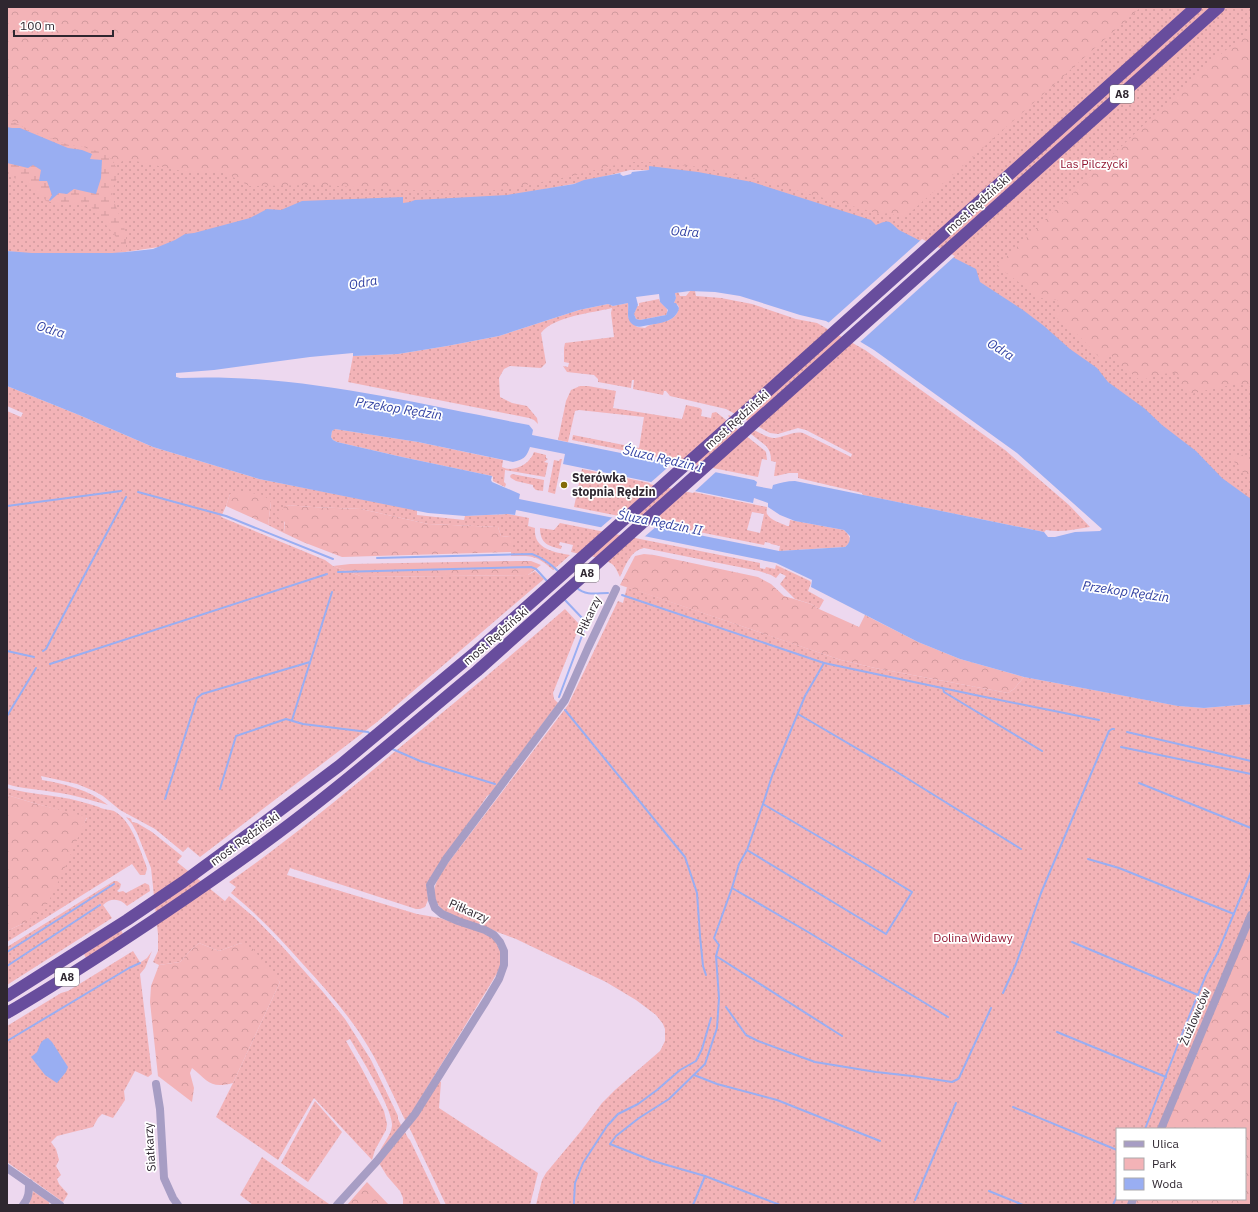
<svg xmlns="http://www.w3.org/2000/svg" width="1258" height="1212" viewBox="0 0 1258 1212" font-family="'IBM Plex Sans',sans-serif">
  <defs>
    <pattern id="green-dots" width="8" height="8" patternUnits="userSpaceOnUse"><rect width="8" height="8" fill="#f3b3b7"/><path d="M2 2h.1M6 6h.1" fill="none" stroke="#d19a9e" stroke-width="1.8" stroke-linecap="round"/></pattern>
    <pattern id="forest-crowns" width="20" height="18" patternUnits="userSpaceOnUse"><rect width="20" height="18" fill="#f3b3b7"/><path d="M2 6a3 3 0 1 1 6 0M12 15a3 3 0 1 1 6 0" fill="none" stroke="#d19a9e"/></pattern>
    <pattern id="wetland-marsh" width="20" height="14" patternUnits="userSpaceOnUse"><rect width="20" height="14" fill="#f3b3b7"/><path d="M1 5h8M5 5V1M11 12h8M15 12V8" fill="none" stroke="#d19a9e"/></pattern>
  </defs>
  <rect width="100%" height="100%" fill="#edd8ef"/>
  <g fill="url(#green-dots)" fill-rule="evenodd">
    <path d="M 7,7 L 1251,7 L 1251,500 L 876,225 L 649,170 L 630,170 L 578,183 L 506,196 L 111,254 L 32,254 L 7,251 Z"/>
    <path d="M 690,291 L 695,291 L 696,296 L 721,298 L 752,304 L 796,319 L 817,323 L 865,350 L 1005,450 L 1069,505 L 1090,527 C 1076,529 1061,533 1046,530 L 1044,532 L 863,495 L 862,493 L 798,478 L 798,473 L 789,473 L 776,476 L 774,476 L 776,462 L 771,461 C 771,454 770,450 765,445 L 728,416 L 729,415 C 739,420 765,439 775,438 C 785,437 793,431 803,433 L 851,457 L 852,454 L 806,430 L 798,428 L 778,434 L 770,433 L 726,409 L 670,396 L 666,391 L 664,391 L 663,395 L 633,389 L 634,380 L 632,380 L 631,388 L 598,382 L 598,379 L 594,375 L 567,372 L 563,366 L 568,367 L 569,363 L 564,362 L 564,348 L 565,343 L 614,337 L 611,313 L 612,308 C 592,313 554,316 541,333 L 546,363 L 541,368 L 510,366 L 504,369 L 499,378 L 500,397 L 512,403 L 527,406 L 537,418 L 538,424 L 534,420 L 529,418 L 348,382 L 353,356 L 398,354 L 447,346 L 499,336 L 579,310 L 608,304 L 613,306 L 628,303 L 628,317 L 637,327 L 645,328 C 654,320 675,326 679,308 L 678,305 L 674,303 L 676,297 L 675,293 L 678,292 L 680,296 L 686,296 Z"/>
    <path d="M 659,299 C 661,306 671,307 666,315 L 640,320 L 636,319 L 634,314 L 637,306 L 639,306 L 639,303 Z"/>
    <path d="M 7,386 L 79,415 L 153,447 L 259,479 L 417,510 L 417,515 L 464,520 L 465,516 L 508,514 L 529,518 L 528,526 L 535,528 C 533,549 554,552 570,555 L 553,570 C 536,555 533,556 511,556 L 511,537 L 501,536 L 498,527 L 428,524 L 361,509 L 312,507 L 285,505 L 284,533 L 268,525 L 271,502 L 230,494 L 226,506 L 221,517 L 325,560 L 333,566 L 363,577 L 528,575 L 535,571 L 544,579 L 377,722 L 200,857 L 188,847 L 183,852 L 155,829 L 120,810 L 103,796 L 94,791 L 77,784 L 41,776 L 42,780 C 66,784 89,790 108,805 C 90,800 72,794 53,792 C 38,789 22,789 7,784 L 7,411 L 21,417 L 23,413 L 7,406 Z"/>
    <path d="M 580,386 L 588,386 L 616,391 L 613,408 L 682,419 L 686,405 L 700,408 L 702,410 L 701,416 L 711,418 L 712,413 L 716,412 L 764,450 L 766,452 L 767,460 L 762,459 L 758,477 L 572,440 L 573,435 L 639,448 L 644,417 L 579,410 L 575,411 L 568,442 L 558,440 L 566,401 L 571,390 Z"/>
    <path d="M 335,429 L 418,442 L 503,460 L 502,467 C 514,473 530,464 534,452 L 546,455 L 546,458 L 548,459 L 544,462 L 548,463 L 545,477 L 505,470 L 504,482 L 506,484 L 505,487 L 493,481 L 493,477 L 492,476 L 402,457 L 337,442 L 333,440 L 331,437 L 332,431 Z"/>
    <path d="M 560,459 L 562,459 L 555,494 L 548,492 L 554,460 L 559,461 Z"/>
    <path d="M 582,469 L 767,507 C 767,509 766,512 767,514 C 770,520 781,523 787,526 L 789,526 L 790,520 L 844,530 C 850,535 853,542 845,547 L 779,551 L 780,546 L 771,544 L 770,543 L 765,542 L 764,545 L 574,507 ZM 752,512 L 764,514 L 760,533 L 747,530 Z"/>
    <path d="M 512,474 L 544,480 L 543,491 L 536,490 L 533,487 L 533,485 L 516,481 L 511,478 L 510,476 Z"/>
    <path d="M 560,523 L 760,563 L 760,568 L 765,569 L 766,567 L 775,569 L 776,565 L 810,581 L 811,583 L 808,591 L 824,600 L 819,609 L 811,604 L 795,599 L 780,584 L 786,576 L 780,573 L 776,578 L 771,575 L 759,571 L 644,548 C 630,551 626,565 620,577 C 618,573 616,567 612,564 C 602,557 583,555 571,552 L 573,545 L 560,542 L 559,545 L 562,546 L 561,549 C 549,546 540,544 540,528 L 554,530 Z"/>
    <path d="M 627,587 L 841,660 L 875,668 L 1008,693 L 1014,689 L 1024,677 L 1179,706 L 1204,708 L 1251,704 L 1251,1205 L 536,1205 L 542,1180 L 546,1173 L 581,1131 L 602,1103 L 615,1090 L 660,1051 L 665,1041 L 665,1029 L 663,1024 L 656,1015 L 636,1000 L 606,982 L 516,939 L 444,912 C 428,896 434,884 445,867 L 568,705 L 618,601 L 623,603 ZM 1117,1129 L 1245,1129 L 1245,1199 L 1117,1199 Z"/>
    <path d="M 565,609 L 580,625 L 553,693 L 554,699 L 558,703 L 490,794 L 487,796 L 427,886 L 428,900 L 425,907 L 420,909 L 416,909 L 290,868 L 287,875 L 417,914 L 440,918 L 486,934 C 497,940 504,952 500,966 C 499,971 495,976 493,980 L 406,1122 C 394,1097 383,1072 369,1048 C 350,1016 326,989 301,962 C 279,937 257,914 231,893 L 236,887 L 229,882 C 288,841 343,795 398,749 C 454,703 510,657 565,609 Z"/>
    <path d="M 7,788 C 24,793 42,794 59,797 C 73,799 86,803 99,807 C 103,810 109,809 114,811 C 131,820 139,847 146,865 L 147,869 L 145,875 L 140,875 L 132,864 L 7,942 L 7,931 L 24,923 L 87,818 L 37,804 L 7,795 Z"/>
    <path d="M 126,817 L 131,819 L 132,822 L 137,823 L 152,832 L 182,856 L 177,862 L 225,901 L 229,896 L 255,918 L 281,945 L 323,992 L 345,1019 L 371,1060 L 398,1116 L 398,1119 L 402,1127 L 379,1154 C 382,1144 391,1136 392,1126 C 394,1111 359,1054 350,1039 L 346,1041 L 362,1069 L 384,1111 L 387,1124 L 386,1130 L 375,1150 L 372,1160 L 314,1098 L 278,1160 L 216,1117 L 233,1083 L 280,982 L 241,943 L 219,951 L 199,943 L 191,950 L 180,962 L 159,965 L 153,962 L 158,951 L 158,934 L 151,868 L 137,833 L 132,824 Z"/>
    <path d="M 114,881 L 117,881 L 121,884 L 120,888 L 117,891 L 119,892 L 123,891 L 126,893 L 145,883 L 149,885 L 150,891 L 127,906 C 120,898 110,898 103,905 L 112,918 L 7,985 L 7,947 Z"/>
    <path d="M 121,930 L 123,934 L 86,958 L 84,954 Z"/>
    <path d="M 133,951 L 140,962 L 141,962 L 147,958 L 152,951 L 145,968 L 140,974 L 152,1074 L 148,1077 L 135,1071 L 124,1091 L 125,1100 L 113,1118 L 102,1114 L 98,1118 L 93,1127 L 57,1136 L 51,1142 L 56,1149 L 59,1160 L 56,1166 L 61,1175 L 57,1179 L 59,1184 L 68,1194 L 63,1202 L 7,1162 L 7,1026 L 61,993 L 68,991 Z"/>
    <path d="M 439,1081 L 441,1082 L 439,1108 L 538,1173 L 530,1205 L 446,1205 L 409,1127 Z"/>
    <path d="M 315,1101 L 342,1132 L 308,1182 L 281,1163 Z"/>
    <path d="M 405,1132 L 408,1138 L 410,1140 L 441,1205 L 403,1205 L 403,1198 L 400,1191 L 387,1176 L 379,1163 Z"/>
    <path d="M 262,1157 L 329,1204 L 329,1205 L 253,1205 L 240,1195 Z"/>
    <path d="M 33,1191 L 49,1202 L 49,1204 L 29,1205 Z"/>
  </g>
  <g fill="url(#forest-crowns)">
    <path d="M 7,7 L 1141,7 L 903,219 L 890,213 L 880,214 L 753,178 L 700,167 L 649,162 L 632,162 L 606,167 L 572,176 L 506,189 L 486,191 L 402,190 L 322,185 L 249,186 L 224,172 L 191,173 L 126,159 L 116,165 L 110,158 L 83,147 L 69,145 L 36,133 L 7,119 Z"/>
    <path d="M 1251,30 L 1251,387 L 1236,384 L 1211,389 L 1191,394 L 1182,386 L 1177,373 L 1157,374 L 1141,381 L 1119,364 L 1110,354 L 1102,360 L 1079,336 L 1057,318 L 1056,313 L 1062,306 L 1057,300 L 1040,298 L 997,266 L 1201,70 Z"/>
    <path d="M 1241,454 L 1251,461 L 1251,480 L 1244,474 L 1231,458 Z"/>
    <path d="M 246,492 L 263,495 L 271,502 L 268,525 L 226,506 L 230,494 Z"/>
    <path d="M 285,505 L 312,507 L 361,509 L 428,524 L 498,527 L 501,536 L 511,537 L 511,552 L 342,557 L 303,542 L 284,533 L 285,522 L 278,518 Z"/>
    <path d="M 644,554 L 654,555 L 758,577 L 771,584 L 784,596 L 811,604 L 819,609 L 859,627 L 865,615 L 918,642 L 960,659 L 1024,677 L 1014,689 L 1008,693 L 875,668 L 841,660 L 620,585 L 635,556 Z"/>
    <path d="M 516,561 L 531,561 L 541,565 L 528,575 L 363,577 L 333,566 L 350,564 Z"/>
    <path d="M 7,795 L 37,804 L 87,817 L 63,872 L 45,909 L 24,923 L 7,931 Z"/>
    <path d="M 1251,925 L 1251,1205 L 1135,1205 L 1137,1199 L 1245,1199 L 1245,1129 L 1166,1129 Z"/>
    <path d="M 199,943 L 219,951 L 241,943 L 253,949 L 280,982 L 233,1083 C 210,1089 208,1081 192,1068 L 190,1073 L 194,1088 L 192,1102 L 158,1076 L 150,1002 L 151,986 L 159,965 L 180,962 L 191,950 Z"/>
    <path d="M 367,1182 L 389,1205 L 347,1205 Z"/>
  </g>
  <path fill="url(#wetland-marsh)" d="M 7,119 L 36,133 L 69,145 L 83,147 L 104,153 L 110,158 L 118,170 L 117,178 L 114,185 L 112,196 L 126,233 L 126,252 L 122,252 L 116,237 L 88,203 C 74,202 59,205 46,201 L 42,196 L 24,179 L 17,179 L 7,176 L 7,162 L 33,164 L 41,170 L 39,181 L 47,181 L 53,195 L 59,193 L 67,194 L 92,154 L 82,150 L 68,148 L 21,128 L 12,128 L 7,127 Z"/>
  <g fill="#99aef2" fill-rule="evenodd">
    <path d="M 7,127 L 12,128 L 20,128 L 68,148 L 82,150 L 92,154 L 90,159 L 102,160 L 101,178 L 96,194 L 74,189 L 67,194 L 59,193 L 50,201 L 49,200 L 52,195 L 47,181 L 39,181 L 41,170 L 33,165 L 28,168 L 7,163 Z"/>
    <path d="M 649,166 L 698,172 L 752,182 L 871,220 L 876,225 C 891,219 888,221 899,230 L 976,269 L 980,282 L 1023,310 L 1044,326 L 1070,349 L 1097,368 L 1108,382 L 1144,408 L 1162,425 L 1196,451 L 1222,478 L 1251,499 L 1251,704 L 1204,708 L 1178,706 L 1024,677 L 960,659 L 918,642 L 811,587 L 812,580 L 776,563 L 516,510 L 515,515 L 508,514 L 465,516 L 428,513 L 259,479 L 153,447 L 79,415 L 7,386 L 7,251 L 32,253 L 112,253 L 126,252 L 153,249 L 175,240 L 185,234 L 194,233 L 250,218 L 267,209 L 281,210 L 302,201 L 403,197 L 403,203 L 410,202 L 415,200 L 507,195 L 574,184 L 584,180 L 621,173 L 620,174 L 623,176 L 631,174 L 632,172 L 649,170 ZM 690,291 L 715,292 L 740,296 L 800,315 L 826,321 L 874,350 L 1017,453 L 1102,529 L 1100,531 L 1075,532 L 1055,537 L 1048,537 L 1044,532 L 795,481 C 787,481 780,483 773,485 L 772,489 L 756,486 L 757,482 L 754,480 L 532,435 L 533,430 L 529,425 C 413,403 298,373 180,378 L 176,377 L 176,373 L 214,370 L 310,357 L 353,353 L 353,356 L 398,354 L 447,346 L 499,336 L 579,310 L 608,304 L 613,306 L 628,303 C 629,309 626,318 631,323 C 637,329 642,326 649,325 C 660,323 676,322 679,308 L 676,303 L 674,303 L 676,298 L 675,293 ZM 659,294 L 660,302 L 668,310 L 666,315 L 640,320 L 636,319 L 634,314 L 638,305 L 636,297 ZM 335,429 L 418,442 L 513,462 C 524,459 526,458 530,447 L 565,454 L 563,464 L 753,503 L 754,498 L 768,503 L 768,507 L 780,515 L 795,521 L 844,530 L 850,536 C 850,541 849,544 845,547 L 779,551 L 519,499 L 520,494 L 492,482 L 491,480 L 492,476 L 402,457 L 337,442 L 333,440 L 331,437 L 332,431 Z"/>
    <path d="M 48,1038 L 52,1042 L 68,1067 L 66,1072 L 57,1083 L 45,1075 L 31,1057 C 32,1056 36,1053 37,1052 C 40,1046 40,1040 48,1038 Z"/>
  </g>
  <g fill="#edd8ef">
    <path d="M 922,239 L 955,256 L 859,343 L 827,324 Z"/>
    <path d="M 675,461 L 718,470 L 693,493 L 649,484 Z"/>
    <path d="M 614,516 L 658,525 L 643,538 L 599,529 Z"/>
  </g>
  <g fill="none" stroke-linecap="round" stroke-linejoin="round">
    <g stroke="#99aef2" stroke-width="2">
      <path d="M 138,492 L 226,516 L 333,559"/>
      <path d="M 7,506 L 121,491"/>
      <path d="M 377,558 L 532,554 C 543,558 551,564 559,572"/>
      <path d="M 338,572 L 531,567 L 536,569 L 547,581"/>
      <path d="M 577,588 C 586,596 597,593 608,593"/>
      <path d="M 622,595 L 824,663 L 980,696 L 1099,720"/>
      <path d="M 7,651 L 34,657"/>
      <path d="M 43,651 L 46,649 C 72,598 99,548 126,497"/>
      <path d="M 50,664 L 327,574"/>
      <path d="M 943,688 L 944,692 L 1042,751"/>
      <path d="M 559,697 L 586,625 L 584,620 L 564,599"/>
      <path d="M 565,710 L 685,857 L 697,893 L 700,936 L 703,966 L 706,975"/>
      <path d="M 798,714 L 892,769 L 1021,849"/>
      <path d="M 7,716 L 36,668"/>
      <path d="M 292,720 L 332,592"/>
      <path d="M 1127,732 L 1251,761"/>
      <path d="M 1121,747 L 1251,774"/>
      <path d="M 390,748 L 420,761 L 495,784"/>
      <path d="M 1139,783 L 1251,828"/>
      <path d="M 220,789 L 236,736 L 286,719 L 303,724 L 368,732 L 370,734"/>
      <path d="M 165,799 L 197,698 L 202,694 L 310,662"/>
      <path d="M 747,850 L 886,934 L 912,892 L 869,866 L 763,804"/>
      <path d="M 1088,859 L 1119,868 L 1234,914"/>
      <path d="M 732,888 L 808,932 L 948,1017"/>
      <path d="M 1072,942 L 1198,995"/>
      <path d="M 7,952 L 114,884"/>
      <path d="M 716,956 L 842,1036"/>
      <path d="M 7,966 L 100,905"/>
      <path d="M 1003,993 L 1016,964 L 1041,893 L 1109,731 L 1112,729 L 1114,729"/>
      <path d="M 726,1007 L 746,1035 L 758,1041 L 815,1062 L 876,1072 L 912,1076 L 952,1082 L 958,1079 L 959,1078 L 991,1008"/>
      <path d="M 1057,1032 L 1166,1077"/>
      <path d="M 7,1041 L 129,968 L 140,963"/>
      <path d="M 694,1075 L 717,1084 L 777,1100 L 880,1141"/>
      <path d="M 1013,1107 L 1117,1150"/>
      <path d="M 1145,1129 L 1184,1029 L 1206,975 L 1218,952 L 1251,872"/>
      <path d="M 989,1191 L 1023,1205"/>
      <path d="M 915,1200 L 956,1103"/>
      <path d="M 574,1205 L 574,1201 L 575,1183 L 583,1163 L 607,1126 L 618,1114 L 638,1104 L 657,1090 L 680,1070 L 696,1061 L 702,1049 L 711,1018"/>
      <path d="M 693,1205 L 705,1176"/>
      <path d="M 780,1205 L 705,1176 L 653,1161 L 610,1144 L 616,1136 L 639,1118 L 669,1099 L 705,1064 L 717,1028 L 719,998 L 716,956 L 719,945 L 714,938 L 732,888 L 739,864 L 747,850 L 763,804 L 772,776 L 805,696 L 824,663"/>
      <path d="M 1113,1205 L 1117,1196"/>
    </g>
    <g stroke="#a79dc4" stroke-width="8">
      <path d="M 156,1084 L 160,1109 L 164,1178 L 173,1198 L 178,1205"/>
      <path d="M 1161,1129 L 1251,915"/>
      <path d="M 7,1168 L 60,1205"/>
      <path d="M 23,1205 C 29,1198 29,1192 29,1183"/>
      <path d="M 337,1205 L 377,1161 L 415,1114 L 486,1001 L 499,979 L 504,965 L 504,951 L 500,942 L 494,935 L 485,930 L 458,921 L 442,914 L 435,908 L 432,900 L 430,885 L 446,859 L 565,700 L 588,648 L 616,589"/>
      <path d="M 1131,1205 L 1133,1199"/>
    </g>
    <g stroke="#684d9d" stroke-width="12">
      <path d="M 7,996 L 127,920 L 183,882 L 262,824 L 339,766 L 478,650 L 747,410 L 1196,7"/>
      <path d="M 7,1013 C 42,993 76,971 110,949 C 176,906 241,862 303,814 C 363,768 419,719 477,671 L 1219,7"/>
    </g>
  </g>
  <circle fill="#836b06" stroke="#fff" stroke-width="1.5" cx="564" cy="485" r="4"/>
  <g text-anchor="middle" stroke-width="3.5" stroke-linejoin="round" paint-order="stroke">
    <g fill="#fff" stroke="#6d686e" stroke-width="1">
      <rect x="1110" y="85" width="24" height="18" rx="3"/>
      <rect x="575" y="564" width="24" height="18" rx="3"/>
      <rect x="55" y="968" width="24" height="18" rx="3"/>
    </g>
    <g font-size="11" font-weight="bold" fill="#2f2730">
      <text x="1122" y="98">A8</text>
      <text x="587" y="577">A8</text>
      <text x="67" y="981">A8</text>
    </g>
    <g font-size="12" fill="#931733" stroke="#fff">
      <text x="1094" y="168">Las Pilczycki</text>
      <text x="973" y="942">Dolina Widawy</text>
    </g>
    <g font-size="12" fill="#2f2730" stroke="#fff">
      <text transform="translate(978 204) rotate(-42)" y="4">most Rędziński</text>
      <text transform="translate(737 420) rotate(-42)" y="4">most Rędziński</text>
      <text transform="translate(589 616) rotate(-65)" y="4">Piłkarzy</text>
      <text transform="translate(496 636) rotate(-41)" y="4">most Rędziński</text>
      <text transform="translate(245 839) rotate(-36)" y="4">most Rędziński</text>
      <text transform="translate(469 911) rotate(23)" y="4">Piłkarzy</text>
      <text transform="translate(1195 1017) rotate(-67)" y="4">Żużlowców</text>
      <text transform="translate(150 1147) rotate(-94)" y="4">Siatkarzy</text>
    </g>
    <g font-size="12" font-weight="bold" fill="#2f2730" stroke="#fff" text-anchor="start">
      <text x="572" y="482">Sterówka<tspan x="572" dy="14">stopnia Rędzin</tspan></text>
    </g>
    <g font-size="13" font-style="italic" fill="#3242a3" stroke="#fff">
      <text transform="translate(685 231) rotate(4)" y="5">Odra</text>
      <text transform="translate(363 282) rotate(-10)" y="5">Odra</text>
      <text transform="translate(51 329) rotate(17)" y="5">Odra</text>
      <text transform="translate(1001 349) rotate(32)" y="5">Odra</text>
      <text transform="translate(399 408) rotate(9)" y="5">Przekop Rędzin</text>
      <text transform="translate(663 458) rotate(13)" y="5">Śluza Rędzin I</text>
      <text transform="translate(660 522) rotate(11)" y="5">Śluza Rędzin II</text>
      <text transform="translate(1126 591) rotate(8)" y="5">Przekop Rędzin</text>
    </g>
  </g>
  <rect width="1258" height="1212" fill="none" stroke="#2f2730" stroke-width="16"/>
  <rect x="1116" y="1128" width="130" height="72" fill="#ffffff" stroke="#aca9ac"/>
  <rect x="1124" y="1141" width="20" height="6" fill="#a79dc4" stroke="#aca9ac"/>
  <text x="1152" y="1148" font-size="12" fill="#2f2730">Ulica</text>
  <rect x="1124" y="1158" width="20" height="12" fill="#f3b3b7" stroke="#aca9ac"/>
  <text x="1152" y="1168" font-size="12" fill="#2f2730">Park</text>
  <rect x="1124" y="1178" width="20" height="12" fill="#99aef2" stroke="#aca9ac"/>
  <text x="1152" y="1188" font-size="12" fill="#2f2730">Woda</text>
  <path d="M14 30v6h99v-6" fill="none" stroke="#2f2730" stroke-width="2"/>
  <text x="20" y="30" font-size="12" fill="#2f2730" stroke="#ffffff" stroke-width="3" paint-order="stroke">100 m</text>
</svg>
